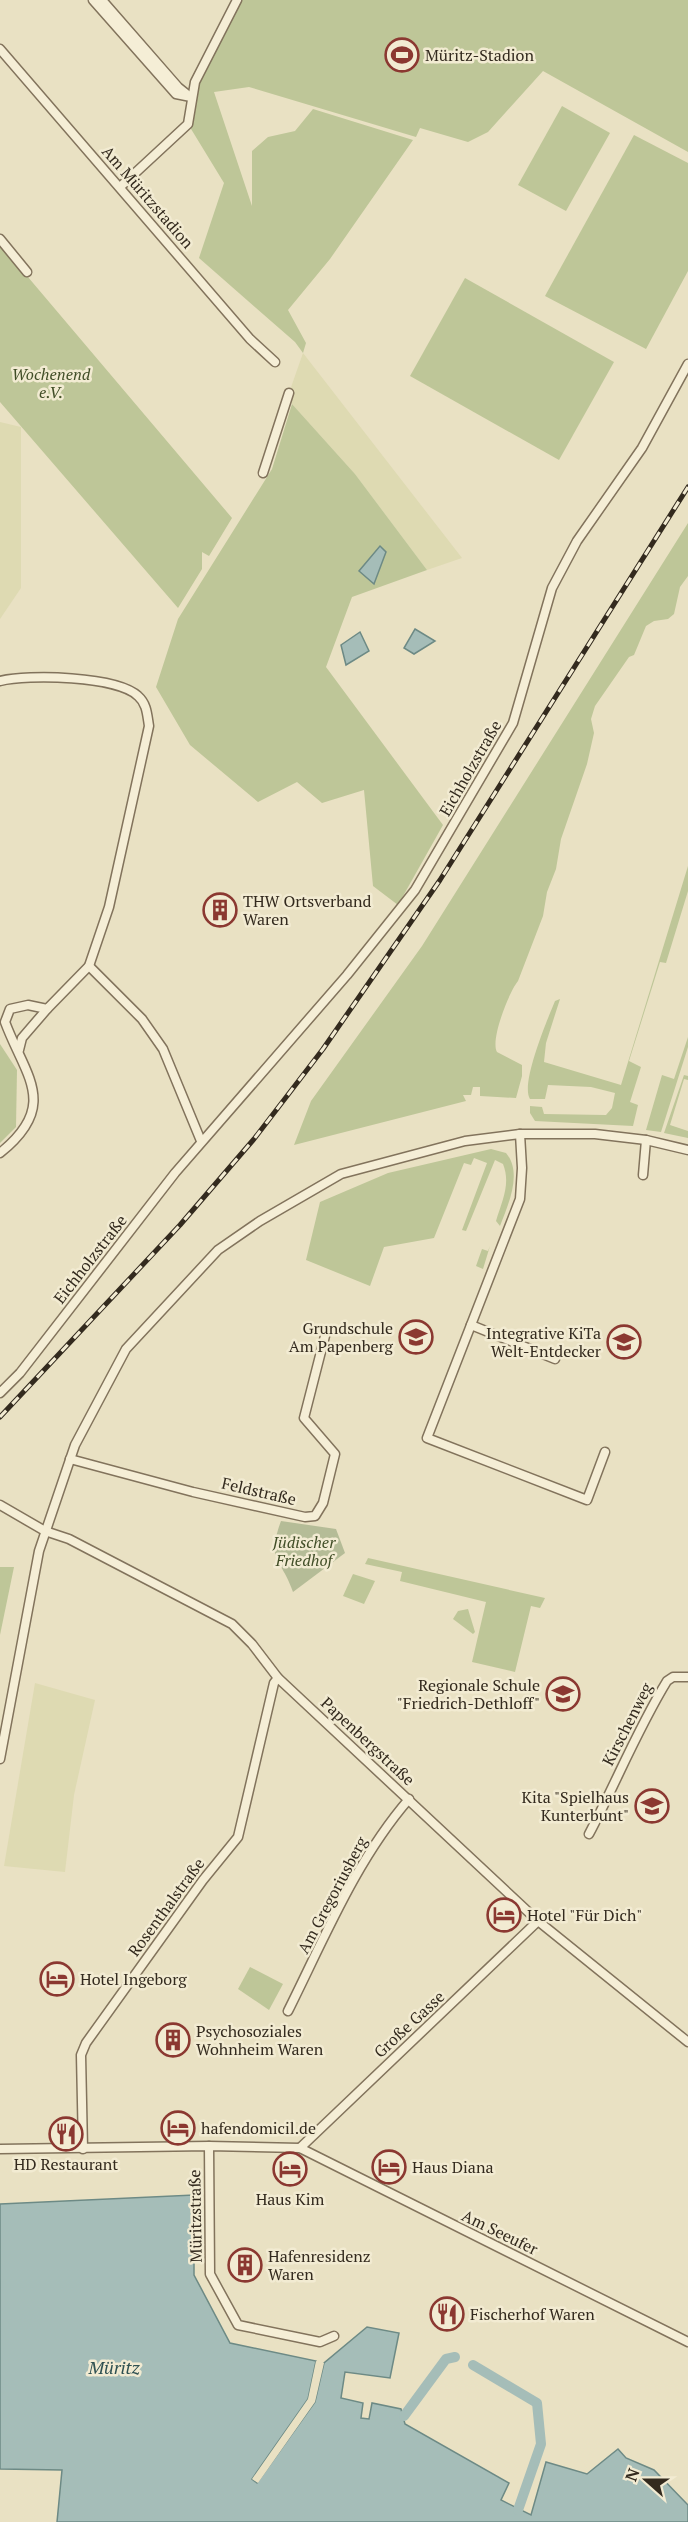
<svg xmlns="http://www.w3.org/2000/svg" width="688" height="2522" viewBox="0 0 688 2522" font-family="'PT Serif',serif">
  <rect width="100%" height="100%" fill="#e9e1c3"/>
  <g fill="#dedab2">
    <path d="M 303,353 L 462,558 L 427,570 L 355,474 L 292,404 L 289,393 Z"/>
    <path d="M 0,422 L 21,427 L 21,588 L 0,619 Z"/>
    <path d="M 35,1683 L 95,1700 L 74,1795 L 65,1872 L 4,1866 Z"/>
  </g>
  <g fill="#bec698">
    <path d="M 237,0 L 688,0 L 688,152 L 543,71 L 488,132 L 468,142 L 420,128 L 416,137 L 249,87 L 214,92 L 252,206 L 252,151 L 268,137 L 295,131 L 313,109 L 413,140 L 330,259 L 288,310 L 306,343 L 303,353 L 295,342 L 199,258 L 224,183 L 188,124 L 191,97 Z"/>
    <path d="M 562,106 L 610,133 L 566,211 L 518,185 Z"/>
    <path d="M 634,135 L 688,163 L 688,271 L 646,349 L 545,296 Z"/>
    <path d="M 0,244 L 232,518 L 209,556 L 202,552 L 202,569 L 178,608 L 0,402 Z"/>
    <path d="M 465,278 L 614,362 L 559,460 L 410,376 Z"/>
    <path d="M 292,404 L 355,474 L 427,570 L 352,597 L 326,667 L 443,825 L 398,905 L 373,886 L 364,790 L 322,803 L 297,782 L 258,802 L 190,745 L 156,687 L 178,619 L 272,469 Z"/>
    <path d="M 688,523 L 688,576 L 680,587 L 674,614 L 668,619 L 654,621 L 646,626 L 634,655 L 629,657 L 595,706 L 591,719 L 594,733 L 587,764 L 561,839 L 556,869 L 547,892 L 543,916 L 518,981 C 509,992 490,1040 497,1052 L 522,1065 L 522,1076 L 516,1098 L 480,1096 L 480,1087 L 473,1087 L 471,1095 L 463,1095 L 466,1101 L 294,1145 L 311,1101 L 422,946 Z"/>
    <path d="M 688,866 L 688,891 L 666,963 L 660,962 L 629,1061 L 641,1067 L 630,1102 L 638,1105 L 633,1126 L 535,1121 L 530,1113 L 530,1106 L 542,1107 L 544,1114 L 606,1115 L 612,1108 L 615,1093 L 591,1087 L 548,1085 L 545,1099 L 530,1099 C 520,1084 548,1018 555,1001 L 560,999 L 546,1043 L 544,1062 L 621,1085 Z"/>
    <path d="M 688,1037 L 688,1047 L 661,1132 L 646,1130 L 662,1075 L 674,1079 Z"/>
    <path d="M 0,1044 L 17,1070 L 16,1127 L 0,1143 Z"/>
    <path d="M 684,1075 L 688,1076 L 688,1080 L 684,1079 L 670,1125 L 688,1131 L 688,1138 L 664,1133 Z"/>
    <path d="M 491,1149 L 506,1153 C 523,1173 508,1205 500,1226 L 496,1221 C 502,1201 511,1184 503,1164 L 495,1160 L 466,1231 L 462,1230 L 487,1163 L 474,1158 L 471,1165 L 464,1163 L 434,1238 L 384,1247 L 370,1286 L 306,1260 L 320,1202 L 388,1173 Z"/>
    <path d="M 490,1246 L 483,1269 L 476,1266 L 482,1249 L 488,1251 Z"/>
    <path d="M 368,1558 L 545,1598 L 540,1608 L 531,1606 L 515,1672 L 472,1662 L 486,1602 L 400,1581 L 402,1572 L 365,1564 Z"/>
    <path d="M 0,1567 L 14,1567 L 0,1635 Z"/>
    <path d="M 353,1574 L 375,1581 L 364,1604 L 343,1596 Z"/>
    <path d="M 468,1609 L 475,1632 L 473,1634 L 453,1619 L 458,1611 Z"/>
    <path d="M 250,1967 L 283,1984 L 269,2010 L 238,1989 Z"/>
  </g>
  <path fill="#b5bc97" d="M 281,1521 L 336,1529 L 345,1553 L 293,1592 C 281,1557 266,1562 281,1521 Z"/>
  <g fill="#a5bdb8" stroke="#6d8a85" stroke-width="1.5">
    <path d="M 380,546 L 386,552 L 374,584 L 359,571 Z"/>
    <path d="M 415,629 L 435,641 L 414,654 L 404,648 Z"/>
    <path d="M 360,632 L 369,651 L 346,665 L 341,645 Z"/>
    <path d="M 194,2195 L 194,2275 L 230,2343 L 316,2361 L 308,2399 L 252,2479 L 257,2483 L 315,2402 L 324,2363 L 367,2327 L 399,2333 L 390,2378 L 345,2372 L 341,2398 L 363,2403 L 361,2418 L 369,2419 L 372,2403 L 401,2409 L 405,2424 L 509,2483 L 501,2500 L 531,2515 L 546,2462 L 587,2474 L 618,2449 L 626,2458 L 654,2470 L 688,2505 L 688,2522 L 57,2522 L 62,2470 L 0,2469 L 0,2204 Z"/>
  </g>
  <path fill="#e9e1c3" d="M 316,2361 L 319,2362 L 311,2400 L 256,2478 L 312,2401 L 321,2362 L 324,2363 L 315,2402 L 258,2483 L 252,2479 L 308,2399 Z"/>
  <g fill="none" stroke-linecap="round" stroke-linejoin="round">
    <g stroke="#a5bdb8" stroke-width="10">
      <path d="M 473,2365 L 537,2403 L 541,2444 L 518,2510"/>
      <path d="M 404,2416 L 446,2359 L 455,2357"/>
    </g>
    <defs>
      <g id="street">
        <path d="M 93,0 L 176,94 L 191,97"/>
        <path d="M 102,0 L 178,87 L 188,95"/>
        <path d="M 0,49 L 250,339 L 275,362"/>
        <path d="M 120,187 L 188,124 L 195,82 L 237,0"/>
        <path d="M 0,239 L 27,272"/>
        <path d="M 263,473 L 289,393"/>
        <path d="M 0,681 C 28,674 117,676 138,696 C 147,704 147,714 149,726 L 109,907 L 89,966 L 47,1009 L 28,1005 L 10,1009 L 5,1022 C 25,1076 60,1105 0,1153"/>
        <path d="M 89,966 L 142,1019 L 163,1049 L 201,1141"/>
        <path d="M 19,1050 L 22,1038 L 47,1009"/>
        <path d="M 520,1134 L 522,1168 L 520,1199 L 427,1438 L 587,1500 L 605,1452"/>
        <path d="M 643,1175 L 646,1140"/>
        <path d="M 471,1325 L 555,1359"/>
        <path d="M 0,1393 L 20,1373 L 175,1173 L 347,975 L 415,890 L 513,723 L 552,588 L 577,541 L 642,448 L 688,364"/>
        <path d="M 70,1459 L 193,1492 L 305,1517 L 315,1516 L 323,1503 L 335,1454 L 304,1418 L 326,1332"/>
        <path d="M 0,1505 L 45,1531 L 69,1539 L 232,1624 L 252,1644 L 278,1678 L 538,1921 L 688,2042"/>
        <path d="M 0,1759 L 39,1551 L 75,1445 L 126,1349 L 218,1250 L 260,1221 L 341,1174 L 465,1141 L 520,1134 L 595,1134 L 646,1140 L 688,1150"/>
        <path d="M 589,1834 C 616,1783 637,1730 667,1681 L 673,1677 L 688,1677"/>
        <path d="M 288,2011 C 324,1939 356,1860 409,1799"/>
        <path d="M 209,2146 L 210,2274 L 238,2325 L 320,2342 L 334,2336"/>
        <path d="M 300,2148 L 538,1921"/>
        <path d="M 0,2149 L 209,2146 L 300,2148 L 688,2342"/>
        <path d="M 83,2149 L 81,2055 L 86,2043 L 203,1880 L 238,1837 L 274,1683 L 278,1678"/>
      </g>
    </defs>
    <use href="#street" stroke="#82735c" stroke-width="11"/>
    <use href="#street" stroke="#f5eed6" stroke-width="8"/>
    <defs>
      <path id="rail" d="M 0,1417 L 180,1225 L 254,1139 L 323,1049 L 440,880 L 688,487"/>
    </defs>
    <use href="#rail" stroke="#332a1e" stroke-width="5"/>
    <use href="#rail" stroke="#f2ebd2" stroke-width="3" stroke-dasharray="9" stroke-linecap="butt"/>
  </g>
  <defs>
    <symbol id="stadium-ring" viewBox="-11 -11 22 22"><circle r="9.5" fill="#f2ebd2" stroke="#8b3831" stroke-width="1.5"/><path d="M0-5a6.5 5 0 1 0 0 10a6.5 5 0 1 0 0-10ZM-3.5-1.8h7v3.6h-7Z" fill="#8b3831"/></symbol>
    <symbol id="building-ring" viewBox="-11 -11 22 22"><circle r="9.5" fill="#f2ebd2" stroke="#8b3831" stroke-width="1.5"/><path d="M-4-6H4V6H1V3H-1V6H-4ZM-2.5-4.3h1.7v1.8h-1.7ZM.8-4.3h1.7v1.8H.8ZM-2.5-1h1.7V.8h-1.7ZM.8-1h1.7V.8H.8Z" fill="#8b3831"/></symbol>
    <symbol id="school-ring" viewBox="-11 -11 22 22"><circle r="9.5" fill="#f2ebd2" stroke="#8b3831" stroke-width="1.5"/><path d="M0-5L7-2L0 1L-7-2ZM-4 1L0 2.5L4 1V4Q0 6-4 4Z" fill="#8b3831"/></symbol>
    <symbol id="hotel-ring" viewBox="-11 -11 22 22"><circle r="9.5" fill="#f2ebd2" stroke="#8b3831" stroke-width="1.5"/><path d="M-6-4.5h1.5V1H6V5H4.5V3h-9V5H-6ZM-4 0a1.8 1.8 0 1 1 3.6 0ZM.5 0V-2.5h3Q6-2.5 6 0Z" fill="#8b3831"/></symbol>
    <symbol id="restaurant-ring" viewBox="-11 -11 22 22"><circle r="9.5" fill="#f2ebd2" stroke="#8b3831" stroke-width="1.5"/><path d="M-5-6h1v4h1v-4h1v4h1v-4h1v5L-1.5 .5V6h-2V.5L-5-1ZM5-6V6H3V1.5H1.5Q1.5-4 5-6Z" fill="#8b3831"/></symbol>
  </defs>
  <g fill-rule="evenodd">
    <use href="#stadium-ring" x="383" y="36" width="38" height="38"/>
    <use href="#building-ring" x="201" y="891" width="38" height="38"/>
    <use href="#school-ring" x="397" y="1318" width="38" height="38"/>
    <use href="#school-ring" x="605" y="1323" width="38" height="38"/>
    <use href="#school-ring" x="544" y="1675" width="38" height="38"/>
    <use href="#school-ring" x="633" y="1787" width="38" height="38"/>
    <use href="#hotel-ring" x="485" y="1896" width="38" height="38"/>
    <use href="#hotel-ring" x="38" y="1960" width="38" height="38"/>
    <use href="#building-ring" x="154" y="2021" width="38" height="38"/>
    <use href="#hotel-ring" x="159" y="2109" width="38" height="38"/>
    <use href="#restaurant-ring" x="47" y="2115" width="38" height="38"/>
    <use href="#hotel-ring" x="370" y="2148" width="38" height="38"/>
    <use href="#hotel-ring" x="271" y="2150" width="38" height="38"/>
    <use href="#building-ring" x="226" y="2246" width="38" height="38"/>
    <use href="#restaurant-ring" x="428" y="2295" width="38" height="38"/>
  </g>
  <g text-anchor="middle" stroke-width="5" stroke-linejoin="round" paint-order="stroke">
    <g font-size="16" fill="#332a1e" stroke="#f2ebd2" text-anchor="start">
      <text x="425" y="61">Müritz-Stadion</text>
      <text x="243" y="907">THW Ortsverband<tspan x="243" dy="18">Waren</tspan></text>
      <text x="393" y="1334" text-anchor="end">Grundschule<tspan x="393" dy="18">Am Papenberg</tspan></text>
      <text x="601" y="1339" text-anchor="end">Integrative KiTa<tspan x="601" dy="18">Welt-Entdecker</tspan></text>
      <text x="540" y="1691" text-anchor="end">Regionale Schule<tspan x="540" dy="18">"Friedrich-Dethloff"</tspan></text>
      <text x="629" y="1803" text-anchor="end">Kita "Spielhaus<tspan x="629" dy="18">Kunterbunt"</tspan></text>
      <text x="527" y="1921">Hotel "Für Dich"</text>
      <text x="80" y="1985">Hotel Ingeborg</text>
      <text x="196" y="2037">Psychosoziales<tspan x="196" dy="18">Wohnheim Waren</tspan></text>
      <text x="201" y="2134">hafendomicil.de</text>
      <text x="66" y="2170" text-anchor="middle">HD Restaurant</text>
      <text x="412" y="2173">Haus Diana</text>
      <text x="290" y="2205" text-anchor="middle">Haus Kim</text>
      <text x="268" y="2262">Hafenresidenz<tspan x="268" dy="18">Waren</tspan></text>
      <text x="470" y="2320">Fischerhof Waren</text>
    </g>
    <g font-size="16" fill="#332a1e" stroke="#f2ebd2">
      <text transform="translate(148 197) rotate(49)" y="6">Am Müritzstadion</text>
      <text transform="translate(470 768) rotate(-60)" y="6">Eichholzstraße</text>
      <text transform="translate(90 1259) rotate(-52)" y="6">Eichholzstraße</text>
      <text transform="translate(259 1491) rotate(13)" y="6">Feldstraße</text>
      <text transform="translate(627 1724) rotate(-63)" y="6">Kirschenweg</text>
      <text transform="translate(368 1741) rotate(43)" y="6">Papenbergstraße</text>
      <text transform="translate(332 1895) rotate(-62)" y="6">Am Gregoriusberg</text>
      <text transform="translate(166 1907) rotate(-54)" y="6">Rosenthalstraße</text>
      <text transform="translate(409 2024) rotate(-43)" y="6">Große Gasse</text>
      <text transform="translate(195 2216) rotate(-91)" y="6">Müritzstraße</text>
      <text transform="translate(500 2232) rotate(26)" y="6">Am Seeufer</text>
    </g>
    <g font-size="16" font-style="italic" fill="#414e27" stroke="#f2ebd2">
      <text x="51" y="380">Wochenend<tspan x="51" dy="18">e.V.</tspan></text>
      <text x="304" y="1548">Jüdischer<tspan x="304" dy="18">Friedhof</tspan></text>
    </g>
    <g font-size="18" font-style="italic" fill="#2f5152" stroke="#f2ebd2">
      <text x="114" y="2374">Müritz</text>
    </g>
  </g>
  <g transform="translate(646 2480) rotate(291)" stroke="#f2ebd2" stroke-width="4.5" paint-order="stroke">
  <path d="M0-4.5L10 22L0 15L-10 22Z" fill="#332a1e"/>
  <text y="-9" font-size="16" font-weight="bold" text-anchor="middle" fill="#332a1e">N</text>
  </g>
</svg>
